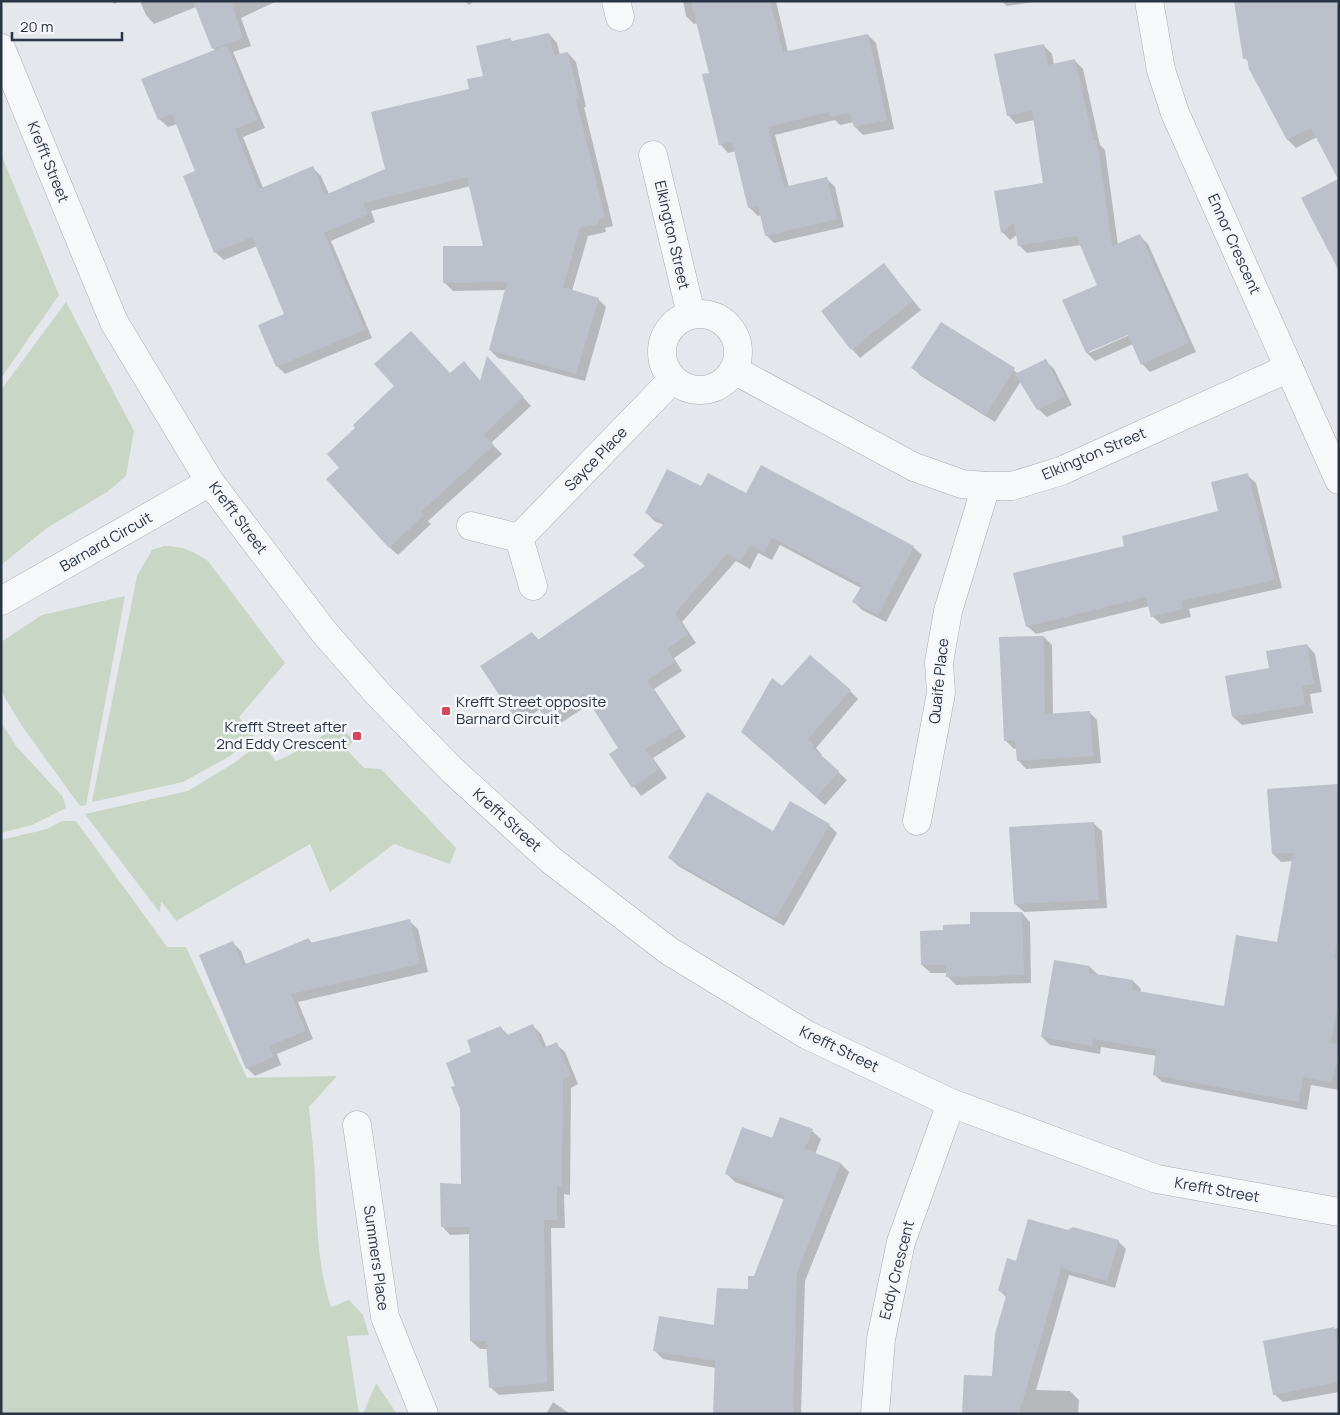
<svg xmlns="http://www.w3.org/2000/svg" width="1340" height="1415" viewBox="0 0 1340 1415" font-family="Manrope,sans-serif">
  <rect width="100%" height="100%" fill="#e4e7ec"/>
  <g fill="#c9d6c5">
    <path d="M 1,154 L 59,295 L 1,378 Z"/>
    <path d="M 66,302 L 134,431 L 126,476 L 107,492 L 47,528 L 1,565 L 1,390 Z"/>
    <path d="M 164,546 C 182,546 193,551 208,561 L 285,663 L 239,717 L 254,736 L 230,756 L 183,782 L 92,802 L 137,576 L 152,550 Z"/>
    <path d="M 125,596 L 86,805 L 80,806 L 22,726 L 1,691 L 1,642 L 42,615 Z"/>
    <path d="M 1,722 L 16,746 L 63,797 L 66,808 L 32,825 L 1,833 Z"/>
    <path d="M 339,726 L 354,740 L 346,749 L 364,768 L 381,769 L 456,848 L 450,864 L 394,844 L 330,892 L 310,844 L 176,921 L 161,901 L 160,913 L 85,814 L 188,791 L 234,763 L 261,743 L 276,761 L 288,756 Z"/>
    <path d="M 62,821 L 76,821 L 167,947 L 186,947 L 247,1078 L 337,1076 L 309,1107 C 311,1130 314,1154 315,1177 C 317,1221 317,1265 331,1307 L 349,1300 L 363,1315 L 369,1335 L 347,1336 L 359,1414 L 1,1414 L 1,840 L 47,829 Z"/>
    <path d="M 376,1383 L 397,1414 L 363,1414 Z"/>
  </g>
  <g fill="#0003" fill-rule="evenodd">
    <path d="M 112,1 L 121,1 L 114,4 Z"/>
    <path d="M 140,1 L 277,1 L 241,18 L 251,46 L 233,52 L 265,128 L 243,137 L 263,188 L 312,167 L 321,176 L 329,194 L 387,169 L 484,77 L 513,42 L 549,34 L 557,43 L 560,55 L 568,53 L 576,62 L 586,107 L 584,107 L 613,226 L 605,228 L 606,232 L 588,236 L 572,291 L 598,299 L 606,307 L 585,381 L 498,358 L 490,350 L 506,290 L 453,291 L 444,282 L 484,247 L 471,186 L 371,211 L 375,222 L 331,241 L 372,338 L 285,374 L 277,366 L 286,315 L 257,246 L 224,260 L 215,252 L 196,172 L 177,124 L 168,127 L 159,119 L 215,51 L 196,7 L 154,24 L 146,15 Z"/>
    <path d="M 465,1 L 474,1 L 469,5 Z"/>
    <path d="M 683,1 L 776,1 L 788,52 L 868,35 L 876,43 L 894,129 L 863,135 L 855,127 L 854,122 L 840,125 L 835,120 L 775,135 L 789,187 L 826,178 L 835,187 L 844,227 L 774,243 L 766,235 L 761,215 L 758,216 L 749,207 L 736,151 L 728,153 L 720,144 L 710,74 L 698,23 L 694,24 L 686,16 Z"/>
    <path d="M 1001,1 L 1040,1 L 1007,6 Z"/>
    <path d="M 1235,1 L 1317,137 L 1296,148 L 1288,140 L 1250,69 L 1249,62 L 1245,58 Z"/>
    <path d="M 1043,45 L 1052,54 L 1054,65 L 1075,61 L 1083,69 L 1100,145 L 1105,150 L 1118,245 L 1140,236 L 1148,244 L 1196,352 L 1150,372 L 1142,364 L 1133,344 L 1095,361 L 1087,353 L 1064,301 L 1099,286 L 1081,245 L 1027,253 L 1019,245 L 1017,235 L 1010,240 L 1002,232 L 996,192 L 1045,184 L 1034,120 L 1016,124 L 1008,115 ZM 1133,331 L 1134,333 L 1089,353 L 1089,351 Z"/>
    <path d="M 884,265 L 921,310 L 860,358 L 852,349 Z"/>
    <path d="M 942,323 L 1019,374 L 1046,361 L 1054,369 L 1072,405 L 1047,417 L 1038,409 L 1021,381 L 995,422 L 921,376 L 913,368 Z"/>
    <path d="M 495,366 L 531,406 L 491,443 L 502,454 L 428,521 L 431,524 L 398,555 L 389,547 L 450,374 L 472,371 L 481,382 Z"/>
    <path d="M 1247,475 L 1256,483 L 1282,588 L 1189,609 L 1191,617 L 1161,624 L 1152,616 L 1150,606 L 1036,634 L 1027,626 L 1126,547 L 1219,512 Z"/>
    <path d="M 702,488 L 747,494 L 913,547 L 922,555 L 886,622 L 862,610 L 854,602 L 861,588 L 780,545 L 772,560 L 758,553 L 750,569 L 736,561 L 682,622 L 696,643 L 674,658 L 682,671 L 654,689 L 686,737 L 653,758 L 667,778 L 641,796 L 610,754 L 620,748 L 591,703 L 555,727 L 540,709 L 521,722 L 513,713 L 532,633 L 539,640 L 647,567 L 664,525 L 654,521 L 646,512 Z"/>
    <path d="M 1044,637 L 1052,645 L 1053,715 L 1089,712 L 1097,720 L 1101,763 L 1026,769 L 1018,760 L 1017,748 L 1014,749 L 1005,740 Z"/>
    <path d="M 1307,645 L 1315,654 L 1322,692 L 1310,694 L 1313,713 L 1242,725 L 1233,717 L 1270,669 Z"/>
    <path d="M 782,688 L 850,691 L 858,699 L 816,748 L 822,755 L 821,756 L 847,780 L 825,805 L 751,740 Z"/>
    <path d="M 1339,787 L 1339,1090 L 1311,1085 L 1307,1110 L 1162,1082 L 1154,1074 L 1157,1056 L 1101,1047 L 1100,1054 L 1050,1045 L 1042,1037 L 1090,967 L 1098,975 L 1133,981 L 1141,989 L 1140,993 L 1225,1008 L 1278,944 L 1293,861 L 1281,862 L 1273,854 Z"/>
    <path d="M 1093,823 L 1102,831 L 1107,908 L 1024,912 L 1015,904 Z"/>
    <path d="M 829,825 L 837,833 L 784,926 L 678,866 L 670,858 L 773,832 Z"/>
    <path d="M 1022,913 L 1030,922 L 1031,983 L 956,985 L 947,976 L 947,973 L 931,973 L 922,965 L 945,931 Z"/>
    <path d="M 409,921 L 418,929 L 428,972 L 298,1002 L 313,1039 L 277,1054 L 281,1065 L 255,1076 L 247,1068 L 233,943 L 241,951 L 246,965 L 308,939 L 312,943 Z"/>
    <path d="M 533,1026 L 541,1034 L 547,1048 L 556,1044 L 565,1052 L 578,1084 L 571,1088 L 570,1195 L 564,1194 L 565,1228 L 551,1228 L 554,1391 L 499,1395 L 490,1387 L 488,1349 L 480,1349 L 471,1341 L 470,1234 L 450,1235 L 442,1226 L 462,1185 L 461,1108 L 457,1087 L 473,1053 L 501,1028 L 509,1036 Z"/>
    <path d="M 812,1131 L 821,1139 L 815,1154 L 841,1164 L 849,1172 L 805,1281 L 801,1414 L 715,1414 L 716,1368 L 663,1359 L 654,1350 L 715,1327 L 749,1290 L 755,1277 L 785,1200 L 735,1182 L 727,1174 L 772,1140 Z"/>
    <path d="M 1069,1231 L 1118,1241 L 1126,1249 L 1115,1288 L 1069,1275 L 1036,1390 L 1070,1391 L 1079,1400 L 1078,1414 L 963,1414 L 994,1377 L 1007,1298 L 999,1290 L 1017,1262 Z"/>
    <path d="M 1339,1328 L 1339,1392 L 1283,1402 L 1274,1394 L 1265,1342 Z"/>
    <path d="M 553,1402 L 570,1414 L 546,1414 Z"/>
  </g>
  <g fill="#bbc0ca">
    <path d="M 193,1 L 231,1 L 243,38 L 212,49 Z"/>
    <path d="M 691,1 L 770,1 L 783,52 L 868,34 L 887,120 L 854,127 L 850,113 L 831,117 L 829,112 L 768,127 L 784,187 L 827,177 L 837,219 L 765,236 L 758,206 L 748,208 L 732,142 L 719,145 L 702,74 L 709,73 Z"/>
    <path d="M 1234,1 L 1339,1 L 1339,271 L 1301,198 L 1338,179 L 1311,128 L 1287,140 L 1249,69 L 1247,58 L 1243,59 Z"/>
    <path d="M 549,33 L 554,55 L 568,52 L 579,98 L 576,99 L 605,218 L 598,220 L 598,224 L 580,228 L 563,287 L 599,298 L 576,374 L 489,350 L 507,282 L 443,283 L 443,246 L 483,246 L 467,177 L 363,203 L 368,214 L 324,233 L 365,330 L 276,367 L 258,325 L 284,314 L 252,237 L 214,253 L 183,176 L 195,171 L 172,114 L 158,120 L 141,79 L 227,45 L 258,120 L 235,129 L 259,189 L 313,166 L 325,195 L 385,169 L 371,112 L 469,89 L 467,79 L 483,76 L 476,46 L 510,38 L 512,41 Z"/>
    <path d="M 1044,44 L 1048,65 L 1075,59 L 1093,140 L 1097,140 L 1112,246 L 1140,234 L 1189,343 L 1141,365 L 1128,335 L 1086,353 L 1062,300 L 1097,285 L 1076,236 L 1018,246 L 1014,223 L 1001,233 L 994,191 L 1043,183 L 1032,110 L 1007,116 L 994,54 Z"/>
    <path d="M 884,263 L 913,301 L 851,350 L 821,311 Z"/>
    <path d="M 941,322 L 1015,368 L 986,415 L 911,368 Z"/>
    <path d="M 411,331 L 450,373 L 464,361 L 480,381 L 487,356 L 524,397 L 484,434 L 494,445 L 421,512 L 424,515 L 389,548 L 326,479 L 339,468 L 327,454 L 355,428 L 353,425 L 394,386 L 374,364 Z"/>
    <path d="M 1046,359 L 1065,396 L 1037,410 L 1015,374 Z"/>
    <path d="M 761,465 L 914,546 L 878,615 L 852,602 L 862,585 L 772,538 L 764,553 L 750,545 L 741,561 L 727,554 L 675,613 L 688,634 L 667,649 L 675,662 L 647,680 L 679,729 L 646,749 L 659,769 L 632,788 L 609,754 L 618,748 L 584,694 L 546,719 L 533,700 L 512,714 L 480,666 L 532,632 L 538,640 L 645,566 L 633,555 L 665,523 L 645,513 L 667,469 L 701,486 L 708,473 L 746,493 Z"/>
    <path d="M 1248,473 L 1275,580 L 1181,601 L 1183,609 L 1151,617 L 1146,597 L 1026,627 L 1013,573 L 1124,546 L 1122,536 L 1218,511 L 1211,482 Z"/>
    <path d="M 1044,636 L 1045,714 L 1090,711 L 1093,756 L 1017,761 L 1015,740 L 1004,741 L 999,637 Z"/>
    <path d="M 1307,644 L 1314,684 L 1302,686 L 1305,705 L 1232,717 L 1225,676 L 1269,668 L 1266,651 Z"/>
    <path d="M 810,655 L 851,690 L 808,739 L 815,746 L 813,748 L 839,771 L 817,797 L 741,732 L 772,678 L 782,686 Z"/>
    <path d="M 1339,784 L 1339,932 L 1334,958 L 1339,959 L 1339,998 L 1331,1043 L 1339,1044 L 1339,1052 L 1332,1083 L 1303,1077 L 1299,1102 L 1153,1075 L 1156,1050 L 1093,1039 L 1092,1046 L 1041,1037 L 1054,960 L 1090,966 L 1089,973 L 1133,980 L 1132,990 L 1224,1006 L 1236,935 L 1277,942 L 1293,853 L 1272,854 L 1267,789 Z"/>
    <path d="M 707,792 L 773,831 L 790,801 L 830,824 L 775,919 L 668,858 Z"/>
    <path d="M 1094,822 L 1099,900 L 1014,904 L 1009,827 Z"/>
    <path d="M 970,912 L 1022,912 L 1024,975 L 946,977 L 946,965 L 921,965 L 920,931 L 943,930 L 943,925 L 970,924 Z"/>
    <path d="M 410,919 L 420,964 L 291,994 L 306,1031 L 269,1046 L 274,1057 L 246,1069 L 199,955 L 233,941 L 243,965 L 309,938 L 310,943 Z"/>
    <path d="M 533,1024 L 543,1048 L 557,1042 L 571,1076 L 563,1079 L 562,1187 L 557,1186 L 557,1220 L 544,1220 L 547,1383 L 489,1388 L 486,1341 L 470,1341 L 469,1227 L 441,1227 L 440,1183 L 461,1184 L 460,1109 L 451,1087 L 455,1086 L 446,1063 L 471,1052 L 467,1040 L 501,1026 L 505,1036 Z"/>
    <path d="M 780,1117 L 813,1129 L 805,1149 L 841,1163 L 797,1272 L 793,1414 L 713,1414 L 715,1361 L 653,1351 L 659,1316 L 714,1325 L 717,1288 L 748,1289 L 748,1276 L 754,1276 L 785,1196 L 725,1174 L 742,1127 L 772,1138 Z"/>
    <path d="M 1028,1219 L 1068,1230 L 1073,1227 L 1119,1240 L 1107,1281 L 1061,1268 L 1019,1414 L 962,1414 L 964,1375 L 992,1376 L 995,1334 L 1007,1293 L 998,1291 L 1007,1258 L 1016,1261 Z"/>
    <path d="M 1334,1327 L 1339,1352 L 1339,1382 L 1273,1395 L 1263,1341 Z"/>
  </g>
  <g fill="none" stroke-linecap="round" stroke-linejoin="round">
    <defs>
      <g id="minor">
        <path d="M 616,1 L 620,17"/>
        <path d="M 1149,1 L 1161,70 L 1175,113 L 1339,480"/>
        <path d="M 653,155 L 691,314"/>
        <circle cx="700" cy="352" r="38"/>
        <path d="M 734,370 L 914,467 L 962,484 L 986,486 L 1012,486 L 1061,471 L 1289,368"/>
        <path d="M 471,526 L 519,538 L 533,586"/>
        <path d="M 519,538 L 672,380"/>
        <path d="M 1,601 L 210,482"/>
        <path d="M 917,821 L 941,693 L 939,662 L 948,611 L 986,486"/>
        <path d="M 357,1125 L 385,1317 L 424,1414"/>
        <path d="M 875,1414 L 881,1339 L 901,1242 L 951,1103"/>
      </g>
      <path id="tertiary" d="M 1,48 L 114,322 L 210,482 L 324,632 L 378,694 L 452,770 L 552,861 L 669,951 L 807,1035 L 951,1103 L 1157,1179 L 1339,1212"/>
    </defs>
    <use href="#minor" stroke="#a9aeb7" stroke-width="29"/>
    <use href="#tertiary" stroke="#a9aeb7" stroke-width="29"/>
    <use href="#minor" stroke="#f7f8fa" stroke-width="28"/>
    <use href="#tertiary" stroke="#f7f8fa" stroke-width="28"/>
  </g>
  <g fill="#d1495b" stroke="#f4f6f9" stroke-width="2">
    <rect x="441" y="706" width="10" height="10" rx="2.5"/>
    <rect x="352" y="731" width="10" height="10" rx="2.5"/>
  </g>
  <g text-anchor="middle" stroke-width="5" stroke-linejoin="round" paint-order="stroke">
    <g font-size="15" fill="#2b3445" stroke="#f4f6f9">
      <text transform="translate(48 162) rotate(68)" y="5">Krefft Street</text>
      <text transform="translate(672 235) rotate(77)" y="5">Elkington Street</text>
      <text transform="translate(1234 244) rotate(66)" y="5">Ennor Crescent</text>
      <text transform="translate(1094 454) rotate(-23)" y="5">Elkington Street</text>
      <text transform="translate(596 459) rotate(-46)" y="5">Sayce Place</text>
      <text transform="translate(238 518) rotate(53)" y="5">Krefft Street</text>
      <text transform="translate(106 542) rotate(-30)" y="5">Barnard Circuit</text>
      <text transform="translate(939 681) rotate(-84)" y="5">Quaife Place</text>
      <text transform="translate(507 820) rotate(42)" y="5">Krefft Street</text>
      <text transform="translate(839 1049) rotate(26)" y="5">Krefft Street</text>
      <text transform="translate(1217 1190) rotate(10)" y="5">Krefft Street</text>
      <text transform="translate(376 1258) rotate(82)" y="5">Summers Place</text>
      <text transform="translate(897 1270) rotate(-76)" y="5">Eddy Crescent</text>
    </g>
    <g font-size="15" fill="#2b3445" stroke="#f4f6f9" text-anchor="start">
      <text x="456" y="707">Krefft Street opposite<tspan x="456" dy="17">Barnard Circuit</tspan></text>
      <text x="347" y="732" text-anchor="end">Krefft Street after<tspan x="347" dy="17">2nd Eddy Crescent</tspan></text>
    </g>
  </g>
  <rect width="1340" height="1415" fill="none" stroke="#2b3445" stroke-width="5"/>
  <path d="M12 32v8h110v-8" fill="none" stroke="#2b3445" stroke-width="2.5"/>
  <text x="20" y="32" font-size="15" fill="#2b3445" stroke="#f4f6f9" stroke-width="4" paint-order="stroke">20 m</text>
</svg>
